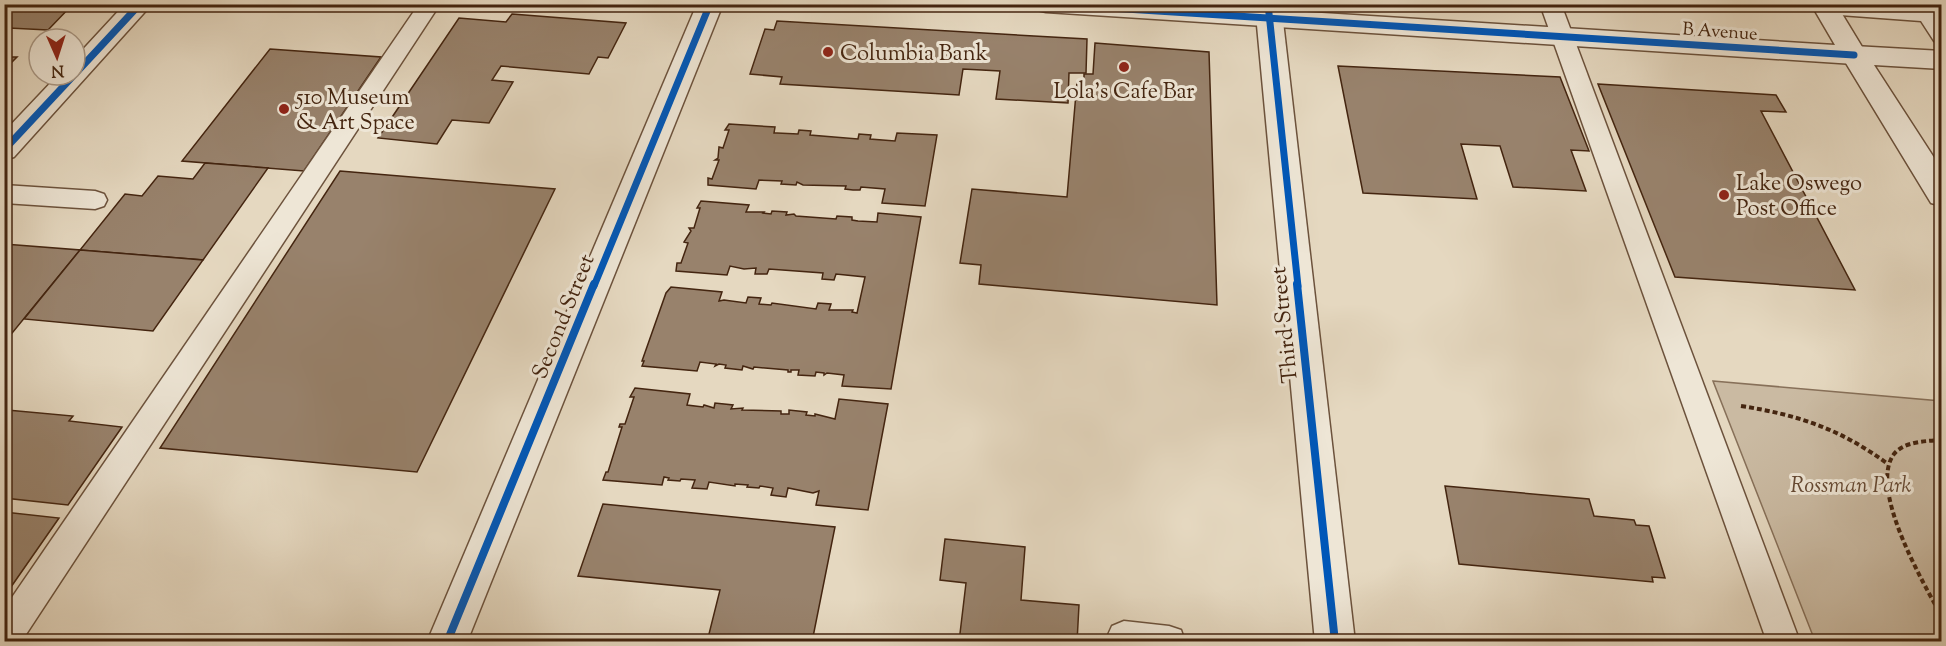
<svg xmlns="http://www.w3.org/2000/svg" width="1946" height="646" viewBox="0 0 1946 646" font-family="'Sorts Mill Goudy',serif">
  <rect width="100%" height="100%" fill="#e5d8c0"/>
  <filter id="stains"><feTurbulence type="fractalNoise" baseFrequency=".00333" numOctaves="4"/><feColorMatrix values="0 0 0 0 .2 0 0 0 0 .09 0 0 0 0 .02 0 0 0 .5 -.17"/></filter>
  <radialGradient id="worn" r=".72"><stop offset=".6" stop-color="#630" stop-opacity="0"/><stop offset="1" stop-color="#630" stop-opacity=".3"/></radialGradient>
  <path fill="#cabaa2" stroke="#877059" stroke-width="1.5" d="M 1713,381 L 1941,401 L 1941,641 L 1815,641 Z"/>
  <g fill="#98826c" stroke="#442510" stroke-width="1.5">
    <path d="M 4,4 L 73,4 L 48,30 L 9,28 L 4,33 Z"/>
    <path d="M 512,14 L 626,23 L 608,58 L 598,57 L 589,74 L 501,66 L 492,80 L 513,82 L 489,123 L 452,120 L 437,144 L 378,138 L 459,18 L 506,22 Z"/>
    <path d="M 777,21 L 1087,39 L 1086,73 L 1069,73 L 1068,103 L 996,99 L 1000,71 L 963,69 L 959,95 L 780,84 L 782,77 L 750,74 L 765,29 L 774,30 Z"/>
    <path d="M 1095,43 L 1209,52 L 1217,305 L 979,284 L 981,265 L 960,263 L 972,189 L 1067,197 L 1077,82 L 1084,82 L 1084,74 L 1093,74 Z"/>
    <path d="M 270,49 L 381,57 L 304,171 L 182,161 Z"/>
    <path d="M 4,57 L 17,57 L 4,70 Z"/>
    <path d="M 1338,66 L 1560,77 L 1589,151 L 1571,150 L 1586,191 L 1513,187 L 1500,146 L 1461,144 L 1477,199 L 1363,193 Z"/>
    <path d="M 1598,84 L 1776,95 L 1786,112 L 1761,111 L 1855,290 L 1675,277 Z"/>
    <path d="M 729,124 L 775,127 L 774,133 L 777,133 L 798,134 L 799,130 L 811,131 L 810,135 L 858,139 L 859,134 L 871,135 L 870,139 L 895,141 L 897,133 L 937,135 L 925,206 L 882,203 L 885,189 L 861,187 L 860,190 L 853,190 L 845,189 L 846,186 L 803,185 L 797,182 L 796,185 L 781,184 L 782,181 L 759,180 L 756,189 L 708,185 L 708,178 L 712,179 L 719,160 L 715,160 L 718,158 L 719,147 L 723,148 L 729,130 L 725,130 Z"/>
    <path d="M 205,163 L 268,168 L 203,260 L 80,250 L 125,194 L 142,196 L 158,176 L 193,179 Z"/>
    <path d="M 340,171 L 555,189 L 417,472 L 160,448 Z"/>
    <path d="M 701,201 L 749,205 L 746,212 L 764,212 L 763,213 L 771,214 L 772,211 L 787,212 L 786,215 L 794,214 L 796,216 L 836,219 L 837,216 L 852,217 L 852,220 L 858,221 L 877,222 L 878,213 L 921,217 L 891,389 L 842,386 L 844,375 L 827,373 L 824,375 L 824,373 L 816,372 L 815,376 L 798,375 L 799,370 L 791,370 L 791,372 L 788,372 L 788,370 L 754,367 L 753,369 L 743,366 L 742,370 L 725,368 L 726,365 L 719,364 L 715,366 L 716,364 L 700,362 L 697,371 L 642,366 L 644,361 L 642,361 L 666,293 L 671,287 L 722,292 L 719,301 L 724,300 L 746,303 L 748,297 L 761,298 L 759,304 L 771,305 L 772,303 L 816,309 L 818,303 L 831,304 L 829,310 L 853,310 L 852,312 L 857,313 L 865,277 L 836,274 L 834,280 L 822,279 L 823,273 L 769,269 L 767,274 L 755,274 L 756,268 L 744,269 L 730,266 L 727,275 L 676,271 L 677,263 L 681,263 L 688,243 L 684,242 L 691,231 L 689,228 L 694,228 L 700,208 L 697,208 Z"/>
    <path d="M 4,244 L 80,250 L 4,343 Z"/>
    <path d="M 80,250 L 203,260 L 153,331 L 24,319 Z"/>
    <path d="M 635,388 L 690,394 L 687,405 L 703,407 L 704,405 L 714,408 L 715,403 L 733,405 L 731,409 L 743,408 L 742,410 L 781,411 L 781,414 L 789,414 L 789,410 L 807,412 L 806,415 L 815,416 L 815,414 L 835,419 L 839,399 L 888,404 L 868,510 L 816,505 L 819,491 L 813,493 L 788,488 L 786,497 L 771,495 L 773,488 L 760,486 L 759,488 L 747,487 L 748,485 L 735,484 L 735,486 L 709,482 L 707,489 L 692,488 L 695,480 L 681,479 L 680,481 L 668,480 L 669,478 L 664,477 L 662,485 L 603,480 L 606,472 L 608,472 L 622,427 L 619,427 L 620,424 L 625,424 L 634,397 L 630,397 Z"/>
    <path d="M 7,410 L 73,416 L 69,421 L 122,427 L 68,505 L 4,498 L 4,413 Z"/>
    <path d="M 1445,486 L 1589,499 L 1594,516 L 1634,520 L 1636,525 L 1649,526 L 1665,578 L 1652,577 L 1653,582 L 1459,564 Z"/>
    <path d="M 603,504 L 835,527 L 812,642 L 707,642 L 720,590 L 578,576 Z"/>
    <path d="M 4,512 L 59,518 L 4,597 Z"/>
    <path d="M 945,539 L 1025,547 L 1021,600 L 1079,605 L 1077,642 L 959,642 L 966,583 L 940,580 Z"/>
  </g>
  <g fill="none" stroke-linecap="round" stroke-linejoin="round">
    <defs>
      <g id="service">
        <path d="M 419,4 L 440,4 L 21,642 L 4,642 L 4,609 Z"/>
        <path d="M 1540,4 L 1561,4 L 1800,642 L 1767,642 Z"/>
        <path d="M 1818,4 L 1911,7 L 1909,4 L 1930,4 L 1942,20 L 1942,43 L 1934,41 L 1921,21 L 1826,14 L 1819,13 L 1816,8 Z"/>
        <path d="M 4,185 L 95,191 L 104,194 L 107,200 L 104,206 L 95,209 L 4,203 Z"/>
        <path d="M 1124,621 L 1169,626 L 1181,630 L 1185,642 L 1109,642 L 1107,637 L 1112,626 Z"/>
      </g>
      <g id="minor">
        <path d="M 125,4 L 152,4 L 14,157 L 4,160 L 4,132 L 58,75 L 75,75 L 75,58 Z"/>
        <path d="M 697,4 L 723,4 L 467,642 L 427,642 Z"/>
        <path d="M 1255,4 L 1281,4 L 1355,642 L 1315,642 Z"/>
        <path d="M 1854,46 L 1942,51 L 1942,69 L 1874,65 L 1942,170 L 1942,206 L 1931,203 L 1841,55 L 1845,49 Z"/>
      </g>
      <path id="tertiary" d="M 1034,4 L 1180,4 L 1835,45 L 1811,4 L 1836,4 L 1867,55 L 1863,61 L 1854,64 L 1046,12 L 1037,10 Z"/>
    </defs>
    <use href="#service" stroke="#6c523c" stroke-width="3"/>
    <use href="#minor" stroke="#6c523c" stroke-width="3"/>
    <use href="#tertiary" stroke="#6c523c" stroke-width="3"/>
    <g stroke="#442510" stroke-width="4" stroke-dasharray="5 3" stroke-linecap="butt">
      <path d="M 1741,406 C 1799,415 1840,429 1888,464"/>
      <path d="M 1942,440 C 1928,441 1904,441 1894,454 C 1868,489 1924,584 1942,617"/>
    </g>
    <use href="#service" fill="#eee6d6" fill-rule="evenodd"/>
    <use href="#minor" fill="#eee6d6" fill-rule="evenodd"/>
    <use href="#tertiary" fill="#eee6d6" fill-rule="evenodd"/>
    <defs>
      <g id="cycleway-far1">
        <path d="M 1046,4 L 1854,55"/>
        <path d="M 1268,4 L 1298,286"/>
        <path d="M 75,74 L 140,4"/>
        <path d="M 4,150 L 74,75"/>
        <path d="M 594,286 L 710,4"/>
      </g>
      <g id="cycleway">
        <path d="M 1297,284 L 1335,642"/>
        <path d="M 447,642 L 594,284"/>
      </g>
    </defs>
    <use href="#cycleway-far1" stroke="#eee6d6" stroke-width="10"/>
    <use href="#cycleway" stroke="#eee6d6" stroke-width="12"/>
    <use href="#cycleway-far1" stroke="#0057b8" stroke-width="7"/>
    <use href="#cycleway" stroke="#0057b8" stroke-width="8"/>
  </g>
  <g fill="#8f2418" stroke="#eee6d6" stroke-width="2">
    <circle cx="828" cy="52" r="6"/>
    <circle cx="1124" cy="67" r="6"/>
    <circle cx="284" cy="109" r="6"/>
    <circle cx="1724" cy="195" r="6"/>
  </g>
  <g text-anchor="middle" stroke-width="6" stroke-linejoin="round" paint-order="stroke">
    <g font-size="18" fill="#442510" stroke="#eee6d6">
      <text transform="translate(1720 31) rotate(4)" y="6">B Avenue</text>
    </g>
    <g font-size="22" fill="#442510" stroke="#eee6d6" text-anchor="start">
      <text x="840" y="60">Columbia Bank</text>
      <text x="1124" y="98" text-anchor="middle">Lola's Cafe Bar</text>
      <text x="296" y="104">510 Museum<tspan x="296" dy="25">&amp; Art Space</tspan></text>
      <text x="1736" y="190">Lake Oswego<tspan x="1736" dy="25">Post Office</tspan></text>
    </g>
    <g font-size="22" fill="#442510" stroke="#eee6d6">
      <text transform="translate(562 316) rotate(-68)" y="8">Second Street</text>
      <text transform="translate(1283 325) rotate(-96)" y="8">Third Street</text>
    </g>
    <g font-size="22" font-style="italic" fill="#664a34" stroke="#eee6d6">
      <text x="1851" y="492">Rossman Park</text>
    </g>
  </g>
  <rect width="1946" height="646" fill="none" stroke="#e5d8c0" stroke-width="24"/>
  <rect x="6" y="6" width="1934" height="634" fill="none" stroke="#442510" stroke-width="3"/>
  <rect x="12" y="12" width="1922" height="622" fill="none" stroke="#442510" stroke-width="1.5"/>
  <g transform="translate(57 57) rotate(177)"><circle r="28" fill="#eee6d6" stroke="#aa9987" stroke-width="1.5"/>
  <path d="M0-4.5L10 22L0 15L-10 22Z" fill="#8f2418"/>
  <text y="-9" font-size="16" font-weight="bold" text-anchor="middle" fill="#442510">N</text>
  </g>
  <rect width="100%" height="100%" filter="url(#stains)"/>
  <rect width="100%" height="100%" fill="url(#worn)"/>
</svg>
